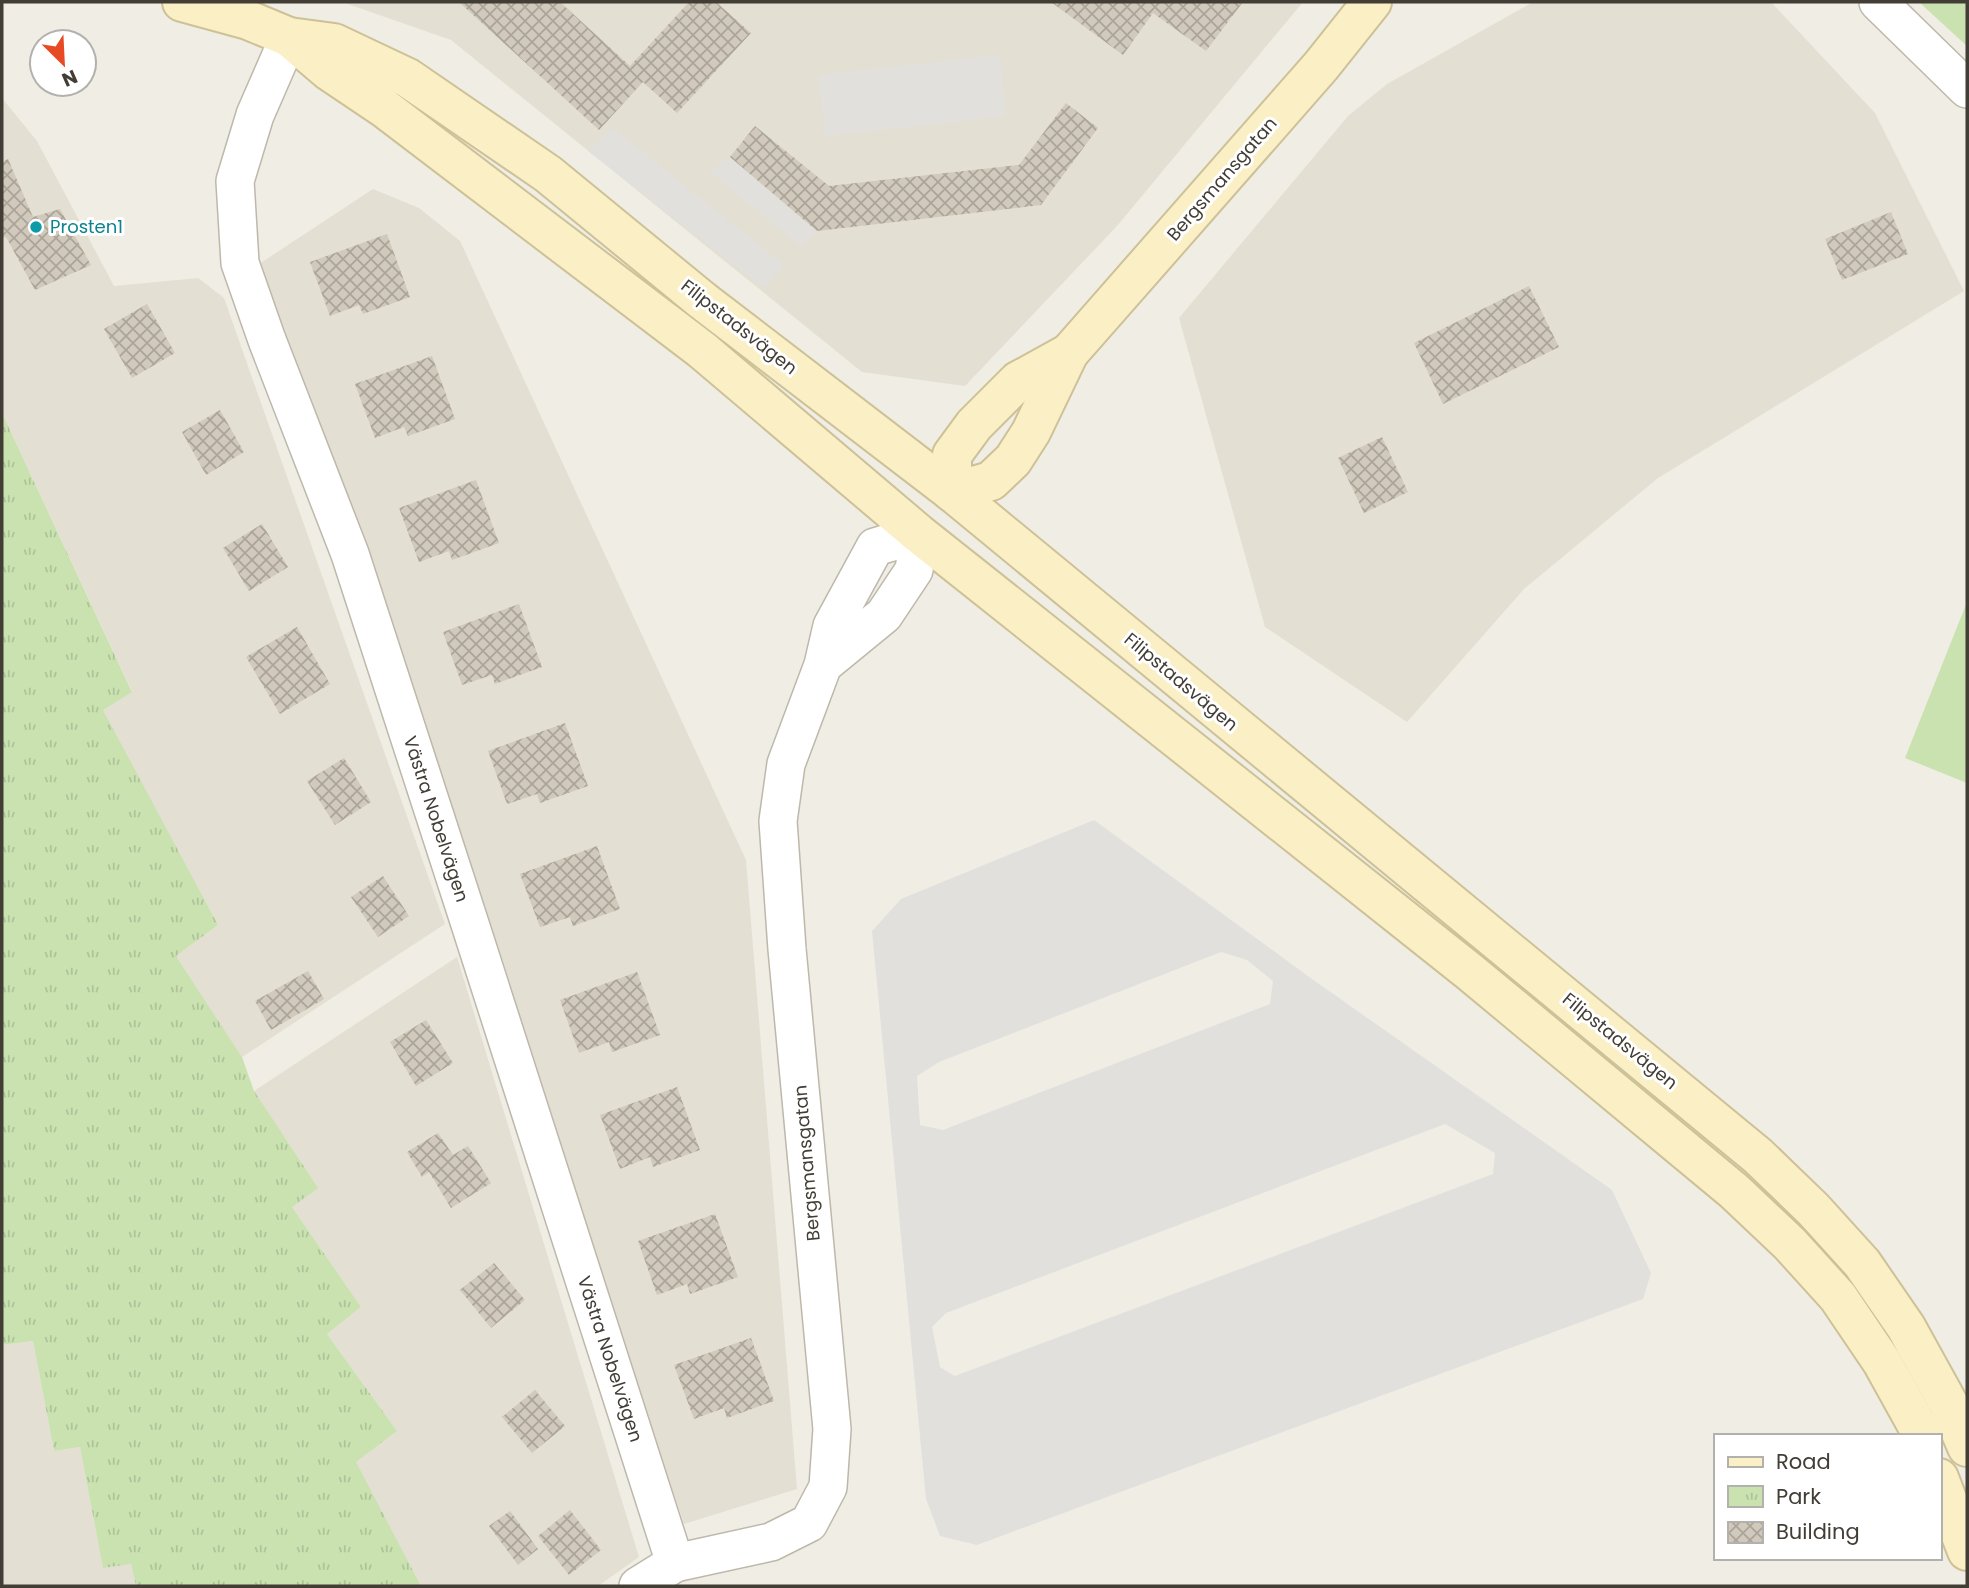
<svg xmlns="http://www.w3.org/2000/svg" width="1969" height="1588" viewBox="0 0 1969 1588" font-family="Poppins,sans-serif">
  <defs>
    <pattern id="park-tufts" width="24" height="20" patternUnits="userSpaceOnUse" patternTransform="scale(1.75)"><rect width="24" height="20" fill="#c9e2b0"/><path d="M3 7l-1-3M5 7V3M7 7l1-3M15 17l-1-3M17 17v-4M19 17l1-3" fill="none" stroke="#aec398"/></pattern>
    <pattern id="building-cross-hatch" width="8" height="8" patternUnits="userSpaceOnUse" patternTransform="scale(1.75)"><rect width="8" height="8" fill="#d1c9bb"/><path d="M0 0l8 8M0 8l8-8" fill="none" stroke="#aba499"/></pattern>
  </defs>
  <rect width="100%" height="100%" fill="#f0ede4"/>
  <g fill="#e4dfd3">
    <path d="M 342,2 L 1303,2 L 1117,226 L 965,386 L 862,372 L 451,40 Z"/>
    <path d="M 1533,2 L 1771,2 L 1875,113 L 1964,291 L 1658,478 L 1524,589 L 1407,722 L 1265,627 L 1179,318 L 1348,116 L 1387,84 Z"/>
    <path d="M 2,98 L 37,141 L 114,286 L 198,278 L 224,298 L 445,924 L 242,1057 L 176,956 L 218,925 L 102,710 L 132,691 L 2,413 Z"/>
    <path d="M 373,189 L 419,208 L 460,241 L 746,860 L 797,1489 L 684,1524 L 256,266 Z"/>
    <path d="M 457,957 L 639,1557 L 598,1586 L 421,1586 L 355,1462 L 397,1431 L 327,1334 L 361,1307 L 292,1207 L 254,1091 Z"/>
    <path d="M 33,1341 L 54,1451 L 80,1447 L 103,1567 L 131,1564 L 136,1586 L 2,1586 L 2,1345 Z"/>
  </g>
  <g fill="#c9e2b0">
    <path d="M 1919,2 L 1967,2 L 1967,46 Z"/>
    <path d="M 1967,602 L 1967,783 L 1905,758 Z"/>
  </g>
  <path fill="url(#park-tufts)" d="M 2,413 L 132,692 L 103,710 L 218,925 L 176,956 L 242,1057 L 254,1091 L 318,1188 L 292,1207 L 361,1307 L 327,1334 L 397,1431 L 356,1462 L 421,1586 L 136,1586 L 131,1564 L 103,1568 L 80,1447 L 54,1451 L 33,1341 L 2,1345 Z"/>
  <g fill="#e1e0dc" fill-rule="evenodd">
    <path d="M 1000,55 L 1006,116 L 825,136 L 818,75 Z"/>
    <path d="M 612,128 L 784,265 L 764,288 L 588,151 Z"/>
    <path d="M 730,157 L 817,231 L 802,247 L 710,172 Z"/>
    <path d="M 1094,820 L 1312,979 L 1612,1190 L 1651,1273 L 1643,1299 L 977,1545 L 940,1536 L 926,1499 L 872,931 L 901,899 ZM 1221,952 L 1247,960 L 1273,981 L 1270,1004 L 943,1130 L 920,1125 L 917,1076 L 939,1062 ZM 1445,1124 L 1495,1153 L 1493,1174 L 955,1376 L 940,1367 L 932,1327 L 946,1313 Z"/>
  </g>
  <g fill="url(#building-cross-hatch)">
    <path d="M 462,2 L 560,2 L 630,66 L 689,2 L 716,2 L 751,33 L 677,113 L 643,82 L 599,130 L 460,3 Z"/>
    <path d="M 1051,2 L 1243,2 L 1206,51 L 1153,13 L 1123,55 Z"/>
    <path d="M 1066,103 L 1098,128 L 1041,205 L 817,231 L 730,157 L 755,126 L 829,186 L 1019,165 Z"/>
    <path d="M 8,159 L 33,217 L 60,209 L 91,265 L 35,290 L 6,237 L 2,238 L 2,162 Z"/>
    <path d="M 1891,212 L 1908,254 L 1842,280 L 1825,239 Z"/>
    <path d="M 387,234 L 410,297 L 363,314 L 359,305 L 330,316 L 310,262 Z"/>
    <path d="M 1529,286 L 1559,347 L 1443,404 L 1414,343 Z"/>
    <path d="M 147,304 L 175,353 L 132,378 L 104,329 Z"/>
    <path d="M 432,356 L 455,419 L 408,436 L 404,427 L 375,438 L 355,384 Z"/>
    <path d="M 220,410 L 244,452 L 206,475 L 182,432 Z"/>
    <path d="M 1382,437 L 1408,492 L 1364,513 L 1338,458 Z"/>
    <path d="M 476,480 L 499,543 L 452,560 L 449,551 L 419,562 L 399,508 Z"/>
    <path d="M 262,524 L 288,567 L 249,591 L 223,548 Z"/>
    <path d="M 519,604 L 542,667 L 495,684 L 492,675 L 462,685 L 443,632 Z"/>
    <path d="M 297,627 L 330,684 L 280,714 L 246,657 Z"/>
    <path d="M 565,723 L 588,786 L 540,803 L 537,794 L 507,804 L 488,751 Z"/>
    <path d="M 344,758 L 371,802 L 335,825 L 307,781 Z"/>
    <path d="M 597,846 L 620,909 L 573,926 L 570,917 L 540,927 L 520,874 Z"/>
    <path d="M 383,876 L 409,916 L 378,937 L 351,897 Z"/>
    <path d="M 308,971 L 324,999 L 271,1030 L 255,1001 Z"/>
    <path d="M 637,972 L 660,1035 L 612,1052 L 609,1042 L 579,1053 L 560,1000 Z"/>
    <path d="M 426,1020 L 453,1063 L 416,1086 L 390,1042 Z"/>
    <path d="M 677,1087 L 700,1150 L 653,1167 L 650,1157 L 620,1169 L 600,1115 Z"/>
    <path d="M 438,1133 L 453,1155 L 468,1146 L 491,1183 L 451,1208 L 429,1172 L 422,1177 L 407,1152 Z"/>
    <path d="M 715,1214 L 738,1277 L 690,1294 L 687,1284 L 657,1295 L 638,1241 Z"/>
    <path d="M 494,1263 L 525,1300 L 491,1328 L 460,1290 Z"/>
    <path d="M 751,1338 L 774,1401 L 727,1418 L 724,1408 L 694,1419 L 674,1365 Z"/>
    <path d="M 535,1390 L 565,1426 L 532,1453 L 502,1417 Z"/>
    <path d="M 570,1510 L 601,1550 L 569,1575 L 538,1536 Z"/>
    <path d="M 510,1511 L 538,1549 L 518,1565 L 489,1526 Z"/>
  </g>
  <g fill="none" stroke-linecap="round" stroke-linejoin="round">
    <defs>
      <g id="street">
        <path d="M 1878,2 L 1967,89"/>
        <path d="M 289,37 L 255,115 L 235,181 L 240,263 L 267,340 L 350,554 L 470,924 L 675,1563 L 638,1586"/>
        <path d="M 675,1563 L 771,1542 L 809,1523 L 828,1487 L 832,1429 L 787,949 L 778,821 L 786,764 L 823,665 L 832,626 L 875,547 L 919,534 L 914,570 L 884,615 L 823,665"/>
      </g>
      <g id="secondary">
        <path d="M 182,2 L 248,20 L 289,37 L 334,43 L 408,78 L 548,174 L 703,301 L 952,492 L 1758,1156 L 1813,1209 L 1862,1263 L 1906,1327 L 1948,1403 L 1967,1447"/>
        <path d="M 289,37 L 329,71 L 384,108 L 702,350 L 919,534 L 1470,972 L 1734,1191 L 1790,1244 L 1838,1297 L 1882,1362 L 1923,1436"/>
        <path d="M 952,492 L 991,481 L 1013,460 L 1031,432 L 1069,353 L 1321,66 L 1372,2"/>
        <path d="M 952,492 L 952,455 L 974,425 L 1018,381 L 1069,353"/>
        <path d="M 1939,1478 L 1967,1551"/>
      </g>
    </defs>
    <use href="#street" stroke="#beb8ab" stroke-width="40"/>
    <use href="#secondary" stroke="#cdc197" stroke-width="42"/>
    <use href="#street" stroke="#fff" stroke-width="37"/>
    <use href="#secondary" stroke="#faefc5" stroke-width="38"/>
  </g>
  <circle fill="#0f9aa8" stroke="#fff" stroke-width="2.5" cx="36" cy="227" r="7"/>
  <g text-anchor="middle" stroke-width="6" stroke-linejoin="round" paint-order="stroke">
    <g font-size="18" fill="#423d35" stroke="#fff">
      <text transform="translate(1222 179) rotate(-49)" y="6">Bergsmansgatan</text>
      <text transform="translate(739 327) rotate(38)" y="6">Filipstadsvägen</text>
      <text transform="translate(1181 682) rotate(40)" y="6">Filipstadsvägen</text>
      <text transform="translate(436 819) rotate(72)" y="6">Västra Nobelvägen</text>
      <text transform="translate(1620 1041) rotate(39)" y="6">Filipstadsvägen</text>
      <text transform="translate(807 1163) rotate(-95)" y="6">Bergsmansgatan</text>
      <text transform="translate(610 1359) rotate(72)" y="6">Västra Nobelvägen</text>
    </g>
    <g font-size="18" fill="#0d838f" stroke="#fff" text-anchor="start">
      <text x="50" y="233">Prosten1</text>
    </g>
  </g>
  <rect width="1969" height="1588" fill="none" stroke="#423d35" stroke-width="7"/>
  <rect x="1714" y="1434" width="228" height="126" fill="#ffffff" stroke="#b3b1ae" stroke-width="2"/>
  <rect x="1728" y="1457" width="35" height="10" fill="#faefc5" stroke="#b3b1ae" stroke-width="2"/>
  <text x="1776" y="1469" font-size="21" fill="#423d35">Road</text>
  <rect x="1728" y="1486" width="35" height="21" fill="url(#park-tufts)" stroke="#b3b1ae" stroke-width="2"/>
  <text x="1776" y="1504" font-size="21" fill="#423d35">Park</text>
  <rect x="1728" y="1522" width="35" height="21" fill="url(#building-cross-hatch)" stroke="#b3b1ae" stroke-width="2"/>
  <text x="1776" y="1539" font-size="21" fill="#423d35">Building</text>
  <g transform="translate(63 63) rotate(156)"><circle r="33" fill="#ffffff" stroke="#b3b1ae" stroke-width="2"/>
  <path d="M0-5L12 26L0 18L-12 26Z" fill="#e84a24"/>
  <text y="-10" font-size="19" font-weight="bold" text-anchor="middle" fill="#423d35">N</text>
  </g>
</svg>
